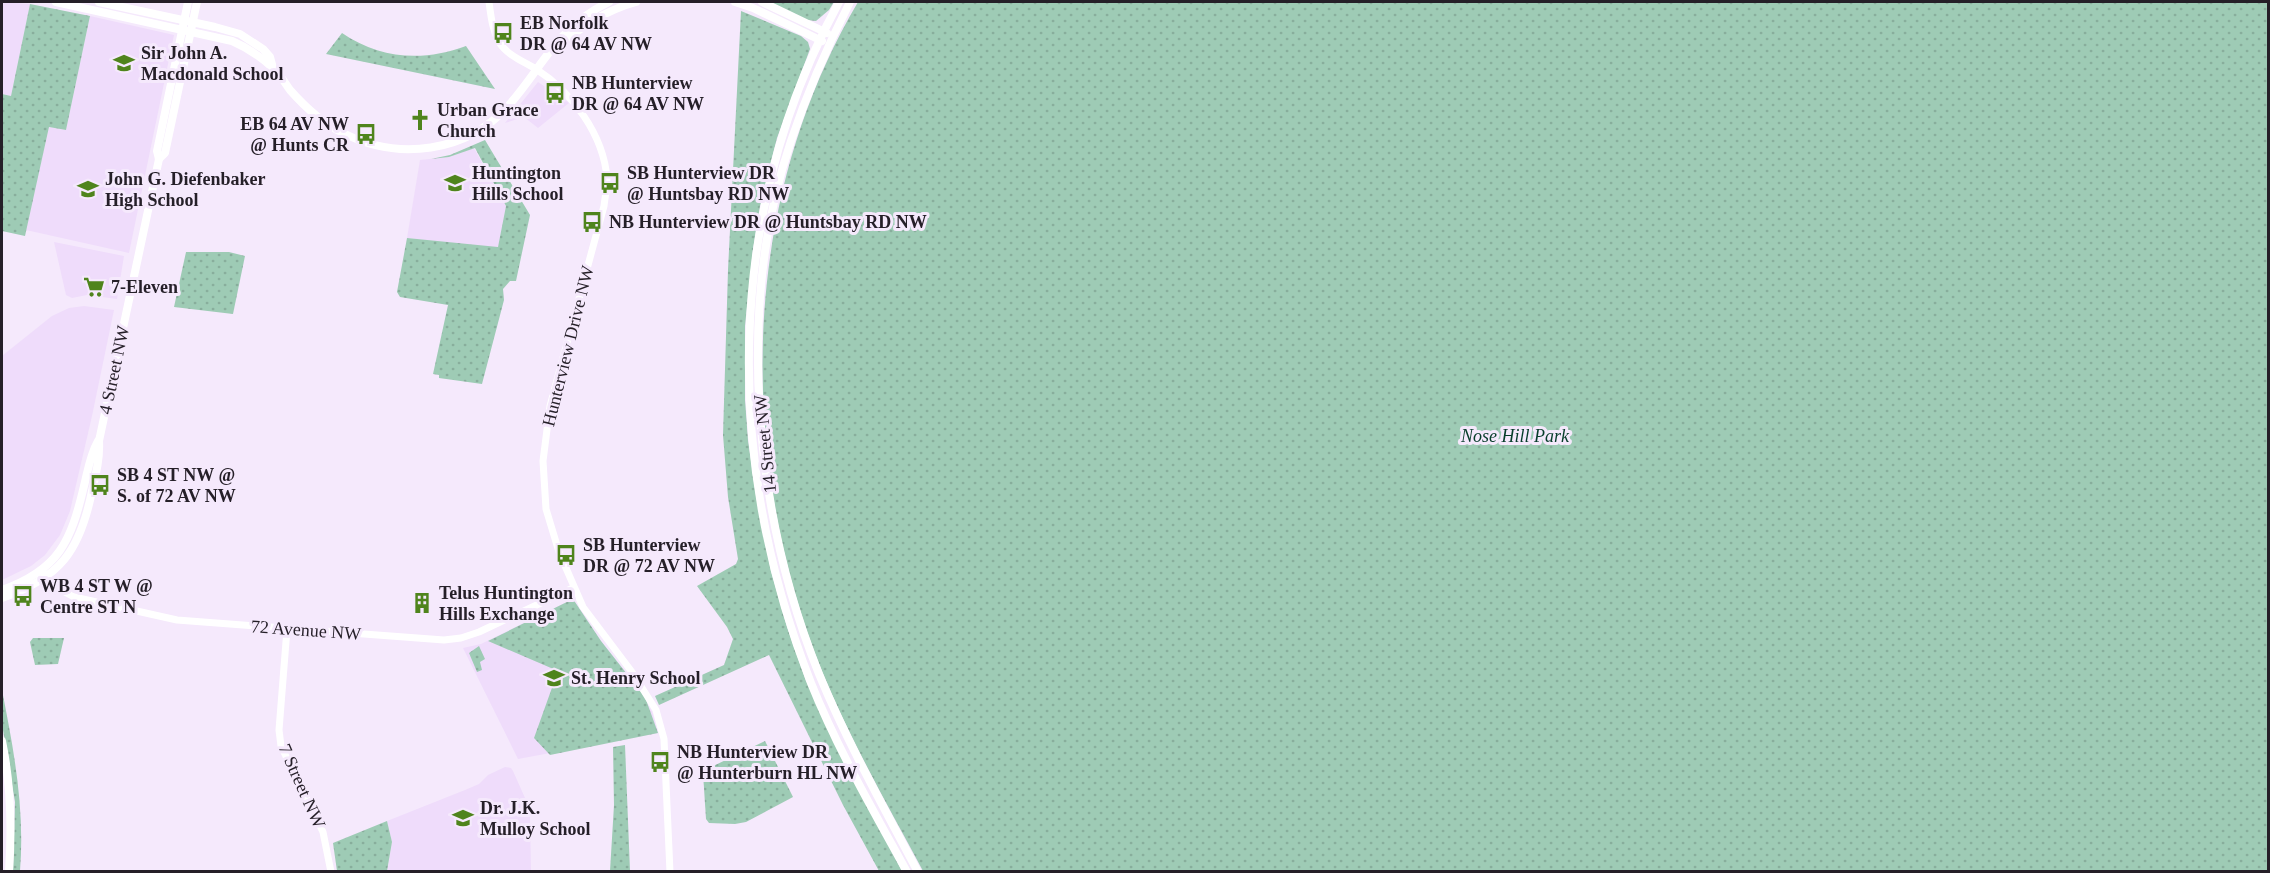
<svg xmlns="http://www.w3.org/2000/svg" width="2270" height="873" viewBox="0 0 2270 873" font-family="Georgia,serif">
  <defs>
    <pattern id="park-dots" width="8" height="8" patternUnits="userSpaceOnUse" patternTransform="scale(1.5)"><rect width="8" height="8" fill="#9ecbb5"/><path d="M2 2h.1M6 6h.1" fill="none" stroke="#88ae9c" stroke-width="1.8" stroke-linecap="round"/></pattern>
  </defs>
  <rect width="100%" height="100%" fill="#f5e9fc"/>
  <g fill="#efdcfb">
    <path d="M 2,2 L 30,4 L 11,96 L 2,94 Z"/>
    <path d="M 90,16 L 174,35 L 129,253 L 26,230 L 49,127 L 66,130 Z"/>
    <path d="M 538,82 L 569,103 L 538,128 L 524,117 L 505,123 Z"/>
    <path d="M 474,148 L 506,206 L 498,248 L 407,238 L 420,160 L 449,157 Z"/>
    <path d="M 54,242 L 124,256 L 117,299 L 87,295 L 72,298 L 66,295 Z"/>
    <path d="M 84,306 L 114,310 L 92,416 L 70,511 L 60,535 L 45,555 L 31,566 L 2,580 L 2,356 L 52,316 L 69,308 Z"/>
    <path d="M 573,599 L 601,641 L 636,685 L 652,712 L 658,733 L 518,759 L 463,648 L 481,644 Z"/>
    <path d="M 505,767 L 511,768 L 513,771 L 525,798 L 530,815 L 531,871 L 387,872 L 392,842 L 387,821 L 465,790 L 479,784 L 488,775 Z"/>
  </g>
  <g fill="url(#park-dots)">
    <path d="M 769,2 L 834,2 L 829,10 L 816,21 L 807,20 Z"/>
    <path d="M 858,2 L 2268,2 L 2268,871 L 923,871 C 884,798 842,726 813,648 C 736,439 744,195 858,2 Z"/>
    <path d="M 30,4 L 90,16 L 66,130 L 49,127 L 25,236 L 2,231 L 2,94 L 11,96 Z"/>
    <path d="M 741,11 L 801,36 L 808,42 L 810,49 L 777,138 L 760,206 L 753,249 L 745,326 L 745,400 L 748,440 L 756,496 L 771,571 L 787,627 L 806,681 L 902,871 L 879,871 L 843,805 L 769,655 L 659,705 L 655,696 L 724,665 L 733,639 L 727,627 L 697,586 L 736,564 L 738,559 L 728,497 L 723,435 L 728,270 Z"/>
    <path d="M 342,33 C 380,59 423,62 466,46 L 495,89 L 326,54 Z"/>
    <path d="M 485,140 L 530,215 L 516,281 L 510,281 L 503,289 L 504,300 L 482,384 L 439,378 L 439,375 L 433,374 L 448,305 L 400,297 L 397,292 L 407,238 L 498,247 L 506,206 L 475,148 L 449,157 L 431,159 L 450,155 Z"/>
    <path d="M 186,252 L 229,252 L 245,256 L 233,314 L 174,307 Z"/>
    <path d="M 573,599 L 601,641 L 645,697 L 658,733 L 550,755 L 534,738 L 558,671 L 488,641 Z"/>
    <path d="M 33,638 L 64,638 L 58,664 L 35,665 L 30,642 Z"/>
    <path d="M 479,646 L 485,659 L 480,662 L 482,670 L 477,672 L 469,653 Z"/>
    <path d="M 2,690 C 14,751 25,809 20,871 L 13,871 L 15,802 L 2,724 Z"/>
    <path d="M 765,741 L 793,797 L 746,822 L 735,824 L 709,823 L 706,819 L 703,773 L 705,770 Z"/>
    <path d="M 625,745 L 630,871 L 610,871 L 614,805 L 613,747 Z"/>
    <path d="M 387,821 L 392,842 L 387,871 L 337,871 L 333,843 Z"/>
  </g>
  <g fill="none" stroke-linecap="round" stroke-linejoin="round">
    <g stroke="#fff" stroke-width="7">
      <path d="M 489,2 C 491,16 492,29 499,42 C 508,56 523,61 536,69 C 572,92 604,135 607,179 C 607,188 605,197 604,206 L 550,406 L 543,461 L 546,509 L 559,552 L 583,607 L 632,672 L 656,710 L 664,739 L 670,872"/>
      <path d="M 44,573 L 59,589 L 74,597 L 177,620 L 444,640 L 461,638 L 479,632 L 573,588"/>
      <path d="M 287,629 L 279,730 L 281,746 L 323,832 L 331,872"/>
    </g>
    <g stroke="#fff" stroke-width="8">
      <path d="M 56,2 L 232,41 C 246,47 261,57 273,68 C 280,74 285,83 290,90 C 305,107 322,123 343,133 C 398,161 467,153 509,105 C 544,65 557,27 609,2"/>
      <path d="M 99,2 L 215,27 L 240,34 L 263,49 L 270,57 L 273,68"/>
      <path d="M 735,2 L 753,8 L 822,41"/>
      <path d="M 762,2 L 827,33"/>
      <path d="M 839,2 C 724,213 724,461 811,683 C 837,748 873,810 907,872"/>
      <path d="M 850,2 C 827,47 807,93 791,141 C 735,307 754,513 819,674 C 847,742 883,806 918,872"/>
      <path d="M 560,41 C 572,37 581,28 592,21 C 606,13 621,6 636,2"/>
      <path d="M 159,159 L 165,153 L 197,2"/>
      <path d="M 2,590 C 59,570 71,541 84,486 C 88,470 90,455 98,441"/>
      <path d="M 2,598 C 60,578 80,551 92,491 C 96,474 100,458 99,441 L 159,159 L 157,151 L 188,2"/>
      <path d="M 2,741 C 11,784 12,828 9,872"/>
    </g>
  </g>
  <defs>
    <symbol id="bus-bare" viewBox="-9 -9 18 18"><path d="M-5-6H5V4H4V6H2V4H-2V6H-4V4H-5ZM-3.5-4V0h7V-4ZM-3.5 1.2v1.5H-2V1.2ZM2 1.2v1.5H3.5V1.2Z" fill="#4f841c" stroke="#f5e9fc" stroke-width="2.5" paint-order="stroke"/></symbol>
    <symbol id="school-bare" viewBox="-9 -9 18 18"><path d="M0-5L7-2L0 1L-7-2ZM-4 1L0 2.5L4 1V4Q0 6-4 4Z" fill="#4f841c" stroke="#f5e9fc" stroke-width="2.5" paint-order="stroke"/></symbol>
    <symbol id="church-bare" viewBox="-9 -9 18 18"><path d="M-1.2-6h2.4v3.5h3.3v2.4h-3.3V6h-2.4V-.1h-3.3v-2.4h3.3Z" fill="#4f841c" stroke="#f5e9fc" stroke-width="2.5" paint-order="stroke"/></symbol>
    <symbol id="supermarket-bare" viewBox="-9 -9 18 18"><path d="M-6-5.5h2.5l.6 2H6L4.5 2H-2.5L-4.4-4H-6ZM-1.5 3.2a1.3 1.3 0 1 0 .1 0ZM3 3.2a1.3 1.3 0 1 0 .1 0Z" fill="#4f841c" stroke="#f5e9fc" stroke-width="2.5" paint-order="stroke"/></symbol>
    <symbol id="building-bare" viewBox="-9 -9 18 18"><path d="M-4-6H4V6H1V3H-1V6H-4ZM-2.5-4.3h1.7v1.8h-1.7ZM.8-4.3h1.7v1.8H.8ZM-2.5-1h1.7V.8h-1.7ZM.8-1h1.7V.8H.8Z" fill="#4f841c" stroke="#f5e9fc" stroke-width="2.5" paint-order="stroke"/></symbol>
  </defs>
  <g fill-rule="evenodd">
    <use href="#bus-bare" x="488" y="18" width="30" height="30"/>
    <use href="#school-bare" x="109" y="48" width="30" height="30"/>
    <use href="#bus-bare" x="540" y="78" width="30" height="30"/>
    <use href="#church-bare" x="405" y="105" width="30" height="30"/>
    <use href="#bus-bare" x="351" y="119" width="30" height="30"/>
    <use href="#school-bare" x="440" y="168" width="30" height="30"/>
    <use href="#bus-bare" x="595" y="168" width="30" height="30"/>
    <use href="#school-bare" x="73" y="174" width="30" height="30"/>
    <use href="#bus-bare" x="577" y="207" width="30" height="30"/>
    <use href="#supermarket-bare" x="79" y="272" width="30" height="30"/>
    <use href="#bus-bare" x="85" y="470" width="30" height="30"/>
    <use href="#bus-bare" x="551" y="540" width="30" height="30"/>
    <use href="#bus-bare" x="8" y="581" width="30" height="30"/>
    <use href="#building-bare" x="407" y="588" width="30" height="30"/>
    <use href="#school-bare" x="539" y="663" width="30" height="30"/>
    <use href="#bus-bare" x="645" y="747" width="30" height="30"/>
    <use href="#school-bare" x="448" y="803" width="30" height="30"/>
  </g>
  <g text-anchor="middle" stroke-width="6" stroke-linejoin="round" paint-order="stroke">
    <g font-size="18" font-weight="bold" fill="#251f28" stroke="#f5e9fc" text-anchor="start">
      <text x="520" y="29">EB Norfolk<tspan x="520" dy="21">DR @ 64 AV NW</tspan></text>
      <text x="141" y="59">Sir John A.<tspan x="141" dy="21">Macdonald School</tspan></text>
      <text x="572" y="89">NB Hunterview<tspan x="572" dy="21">DR @ 64 AV NW</tspan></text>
      <text x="437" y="116">Urban Grace<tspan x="437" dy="21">Church</tspan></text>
      <text x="349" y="130" text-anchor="end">EB 64 AV NW<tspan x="349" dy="21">@ Hunts CR</tspan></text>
      <text x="472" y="179">Huntington<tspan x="472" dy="21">Hills School</tspan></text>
      <text x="627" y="179">SB Hunterview DR<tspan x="627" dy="21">@ Huntsbay RD NW</tspan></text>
      <text x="105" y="185">John G. Diefenbaker<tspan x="105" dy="21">High School</tspan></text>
      <text x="609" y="228">NB Hunterview DR @ Huntsbay RD NW</text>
      <text x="111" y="293">7-Eleven</text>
      <text x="117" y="481">SB 4 ST NW @<tspan x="117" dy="21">S. of 72 AV NW</tspan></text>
      <text x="583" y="551">SB Hunterview<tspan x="583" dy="21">DR @ 72 AV NW</tspan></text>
      <text x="40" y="592">WB 4 ST W @<tspan x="40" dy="21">Centre ST N</tspan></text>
      <text x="439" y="599">Telus Huntington<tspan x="439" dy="21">Hills Exchange</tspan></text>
      <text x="571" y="684">St. Henry School</text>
      <text x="677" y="758">NB Hunterview DR<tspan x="677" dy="21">@ Hunterburn HL NW</tspan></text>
      <text x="480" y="814">Dr. J.K.<tspan x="480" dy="21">Mulloy School</tspan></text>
    </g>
    <g font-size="18" fill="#251f28" stroke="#f5e9fc">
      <text transform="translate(568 346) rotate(-76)" y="6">Hunterview Drive NW</text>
      <text transform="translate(114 370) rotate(-78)" y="6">4 Street NW</text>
      <text transform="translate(765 444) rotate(-96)" y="6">14 Street NW</text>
      <text transform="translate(306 630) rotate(4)" y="6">72 Avenue NW</text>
      <text transform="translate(302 786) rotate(66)" y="6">7 Street NW</text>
    </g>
    <g font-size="18" font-style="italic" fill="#073d2a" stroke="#f5e9fc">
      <text x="1515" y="442">Nose Hill Park</text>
    </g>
  </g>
  <rect width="2270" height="873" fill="none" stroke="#251f28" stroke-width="6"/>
</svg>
